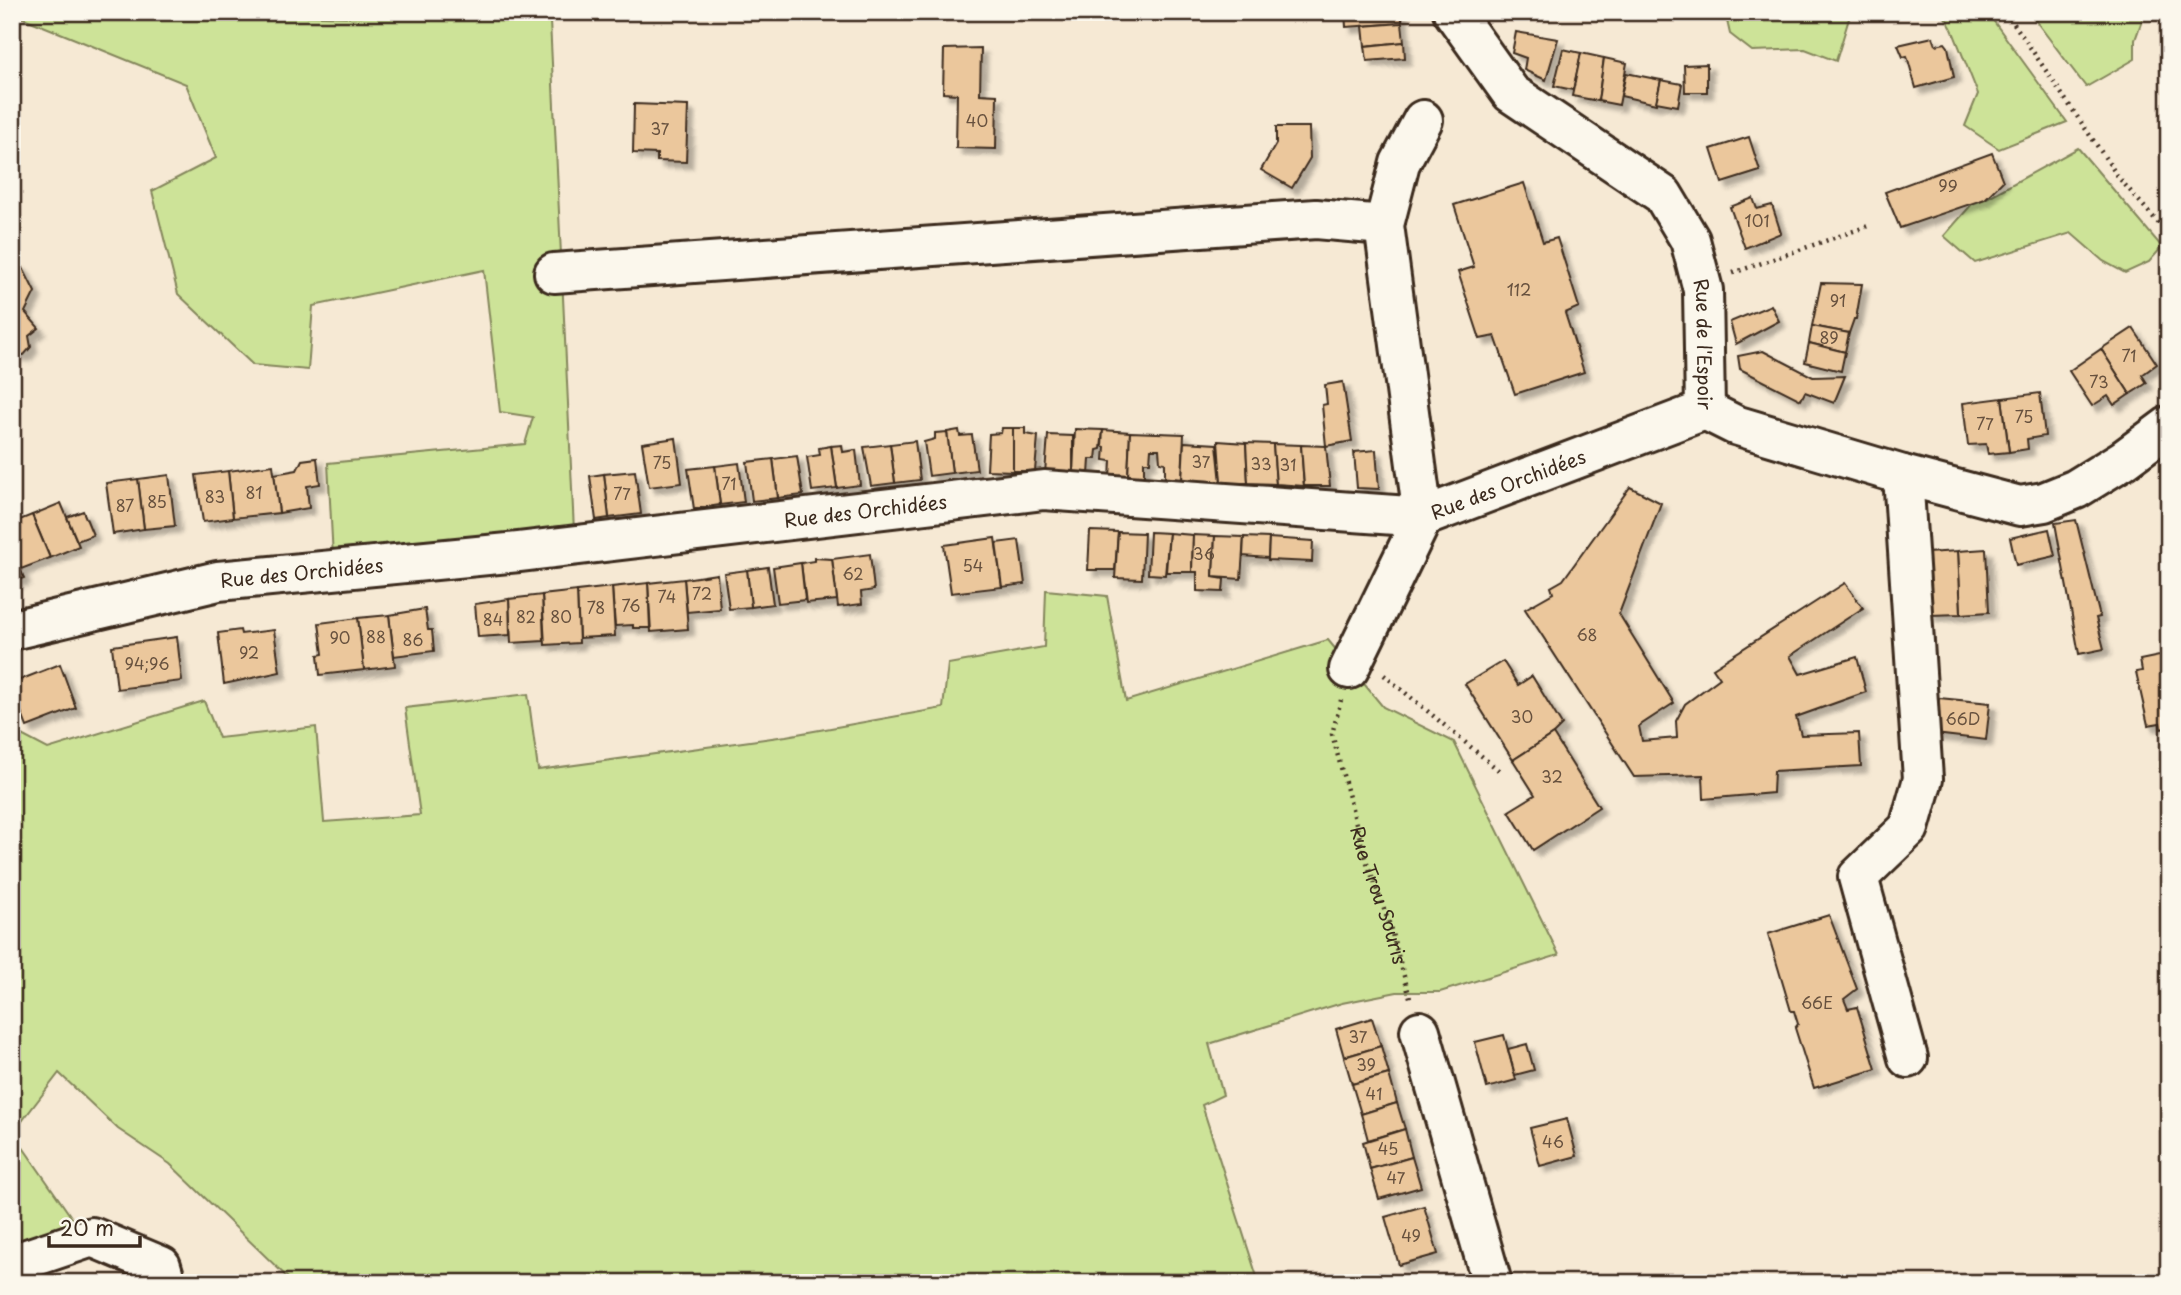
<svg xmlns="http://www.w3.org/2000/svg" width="2181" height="1295" viewBox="0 0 2181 1295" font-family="'Playpen Sans',sans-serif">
  <defs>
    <filter id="shadow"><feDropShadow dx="6" dy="6" stdDeviation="2" flood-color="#0004"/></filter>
  </defs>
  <rect width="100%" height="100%" fill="#f6e9d4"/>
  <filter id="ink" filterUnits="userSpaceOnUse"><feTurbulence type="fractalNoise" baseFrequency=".0143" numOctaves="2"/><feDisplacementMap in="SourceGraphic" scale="14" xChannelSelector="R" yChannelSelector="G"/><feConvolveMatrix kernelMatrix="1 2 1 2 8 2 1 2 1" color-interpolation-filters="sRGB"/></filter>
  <g filter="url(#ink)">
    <g fill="#cde398" stroke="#84865b" stroke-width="2">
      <path d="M 16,12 L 150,12 L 360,17 L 356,12 L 514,12 L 514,20 L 550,21 L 574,531 L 333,558 L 328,463 L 525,444 L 533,417 L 500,412 L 484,270 L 313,306 L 308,370 L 253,365 L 178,294 L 152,191 L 216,158 L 186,84 L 16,15 Z"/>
      <path d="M 1725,12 L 1851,12 L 1836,61 L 1805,49 L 1752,51 L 1730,34 Z"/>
      <path d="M 1942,12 L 1987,12 L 2067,122 L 1999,149 L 1965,126 L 1978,94 L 1952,29 Z"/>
      <path d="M 2029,12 L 2145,12 L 2135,40 L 2135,59 L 2086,87 Z"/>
      <path d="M 2078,148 L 2162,247 L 2149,262 L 2125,273 L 2103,261 L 2071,233 L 1975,263 L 1944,236 L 1972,204 L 1985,199 Z"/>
      <path d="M 1046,590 L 1107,596 L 1126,701 L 1328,640 L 1383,707 L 1454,742 L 1559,955 L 1440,992 L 1397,992 L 1342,1003 L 1209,1044 L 1223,1095 L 1202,1105 L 1259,1283 L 287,1283 L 288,1278 L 170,1164 L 118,1129 L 59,1073 L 13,1133 L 81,1231 L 12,1257 L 12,870 L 14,866 L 12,862 L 12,730 L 48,749 L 204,701 L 219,738 L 316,727 L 324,822 L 420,815 L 405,708 L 528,694 L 538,770 L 786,736 L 943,708 L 948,664 L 1044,647 Z"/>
    </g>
    <g fill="#ebc79c" stroke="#3b2a1e" stroke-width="2" filter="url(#shadow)">
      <path d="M 1345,12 L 1402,12 L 1402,23 L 1346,27 Z"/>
      <path d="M 1402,23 L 1404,42 L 1365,46 L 1363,26 Z"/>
      <path d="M 1516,32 L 1558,39 L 1546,80 L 1524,70 L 1526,58 L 1512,53 Z"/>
      <path d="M 1933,37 L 1936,45 L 1945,43 L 1948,47 L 1954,77 L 1916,88 L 1907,56 L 1903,57 L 1898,45 Z"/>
      <path d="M 1404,42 L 1405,58 L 1367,61 L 1365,46 Z"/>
      <path d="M 981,48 L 980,94 L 997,95 L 996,149 L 956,148 L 957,94 L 943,93 L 944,49 Z"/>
      <path d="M 1563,49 L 1581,53 L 1573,90 L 1554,86 Z"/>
      <path d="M 1581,53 L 1604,58 L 1598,101 L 1572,96 Z"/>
      <path d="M 1604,58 L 1627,63 L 1619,105 L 1598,101 Z"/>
      <path d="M 1707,64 L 1707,92 L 1685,92 L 1684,65 Z"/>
      <path d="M 1626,73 L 1661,80 L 1656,104 L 1621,96 Z"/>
      <path d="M 1661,80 L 1682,84 L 1678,106 L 1656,102 Z"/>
      <path d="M 634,104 L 688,106 L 686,162 L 657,161 L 657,154 L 633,153 Z"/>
      <path d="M 1276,127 L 1309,127 L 1310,158 L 1292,188 L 1261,170 L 1276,144 Z"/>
      <path d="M 1749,137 L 1760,171 L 1722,183 L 1711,149 Z"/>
      <path d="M 1992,153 L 2003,181 L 1985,199 L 1900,228 L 1885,192 Z"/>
      <path d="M 1524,183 L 1543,242 L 1557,238 L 1579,307 L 1565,313 L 1584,372 L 1515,394 L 1495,336 L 1480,339 L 1458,272 L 1474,267 L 1454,205 Z"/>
      <path d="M 1753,198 L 1757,209 L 1772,205 L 1781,233 L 1745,248 L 1730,207 Z"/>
      <path d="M 12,263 L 22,266 L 35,292 L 25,312 L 39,328 L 29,336 L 31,347 L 24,355 L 15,354 L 12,351 Z"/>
      <path d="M 1821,283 L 1862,284 L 1856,319 L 1854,319 L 1849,333 L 1812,326 Z"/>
      <path d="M 1771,305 L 1779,321 L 1736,344 L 1730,322 Z"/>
      <path d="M 1812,326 L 1849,333 L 1845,352 L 1809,343 Z"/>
      <path d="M 2133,328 L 2157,364 L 2142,375 L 2147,383 L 2130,394 L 2101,349 Z"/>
      <path d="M 1809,343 L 1845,352 L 1841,371 L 1805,362 Z"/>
      <path d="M 2101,349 L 2130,394 L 2114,405 L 2108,396 L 2092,406 L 2069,371 Z"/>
      <path d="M 1763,351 L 1813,377 L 1845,376 L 1834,403 L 1805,392 L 1801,400 L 1740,369 L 1738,356 Z"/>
      <path d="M 1343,382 L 1352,441 L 1326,446 L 1322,405 L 1327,404 L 1325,385 Z"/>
      <path d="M 2040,393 L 2045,436 L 2027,439 L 2028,449 L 2009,452 L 2002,398 Z"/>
      <path d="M 2002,398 L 2009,452 L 1988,454 L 1986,444 L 1968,445 L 1963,403 Z"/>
      <path d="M 1002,428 L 1013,428 L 1013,471 L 987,470 L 989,434 L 1001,433 Z"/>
      <path d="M 1013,428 L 1025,428 L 1025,434 L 1038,436 L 1035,471 L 1013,471 Z"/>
      <path d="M 1075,429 L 1103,430 L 1101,449 L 1097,450 L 1096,459 L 1090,459 L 1089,475 L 1073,474 Z"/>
      <path d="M 959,430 L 960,436 L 972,435 L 977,470 L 952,473 L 947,432 Z"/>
      <path d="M 1103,430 L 1130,432 L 1128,478 L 1110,477 L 1111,461 L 1104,460 L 1105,447 L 1102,446 Z"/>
      <path d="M 947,432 L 952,473 L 929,476 L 924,442 L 935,439 L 935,433 Z"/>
      <path d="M 1130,432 L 1184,434 L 1182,481 L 1165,480 L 1165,463 L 1160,462 L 1159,449 L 1151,449 L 1150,462 L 1144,462 L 1144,478 L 1128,478 Z"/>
      <path d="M 1048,435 L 1073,436 L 1073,474 L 1045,473 Z"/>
      <path d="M 676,438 L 682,483 L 649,487 L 642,443 Z"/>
      <path d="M 915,441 L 920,480 L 895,483 L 890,444 Z"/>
      <path d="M 1218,441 L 1246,443 L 1248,483 L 1221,483 Z"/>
      <path d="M 1184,442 L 1217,444 L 1221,483 L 1182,481 Z"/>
      <path d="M 1246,443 L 1273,444 L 1276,484 L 1248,483 Z"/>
      <path d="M 890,444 L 895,483 L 871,486 L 864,447 Z"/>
      <path d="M 1273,444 L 1301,445 L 1304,486 L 1276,484 Z"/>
      <path d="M 842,445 L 843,452 L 856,450 L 860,485 L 837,488 L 831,446 Z"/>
      <path d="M 1301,445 L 1326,446 L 1330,486 L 1304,486 Z"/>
      <path d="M 831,446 L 837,488 L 812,491 L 807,457 L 820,455 L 819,448 Z"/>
      <path d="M 1376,450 L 1379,489 L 1357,488 L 1354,452 Z"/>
      <path d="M 797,456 L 803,495 L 778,498 L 773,459 Z"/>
      <path d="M 317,458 L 320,484 L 307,486 L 309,508 L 279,513 L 274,474 L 297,470 L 302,460 Z"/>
      <path d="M 773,459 L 778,498 L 752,501 L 747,462 Z"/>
      <path d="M 739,463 L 744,502 L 720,505 L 715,466 Z"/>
      <path d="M 273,465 L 279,513 L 233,518 L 228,471 Z"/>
      <path d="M 715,466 L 720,505 L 694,509 L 688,469 Z"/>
      <path d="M 228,471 L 233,518 L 203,522 L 196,475 Z"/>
      <path d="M 635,471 L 641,514 L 609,518 L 604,474 Z"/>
      <path d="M 604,474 L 609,518 L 596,520 L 590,476 Z"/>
      <path d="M 169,475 L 175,526 L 144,529 L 138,479 Z"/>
      <path d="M 138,479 L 144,529 L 113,534 L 106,483 Z"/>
      <path d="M 1630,487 L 1661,503 L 1619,614 L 1674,703 L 1639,726 L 1642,741 L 1677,738 L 1676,721 L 1685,704 L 1720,678 L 1713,668 L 1845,583 L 1863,608 L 1790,656 L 1800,674 L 1857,657 L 1866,692 L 1796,717 L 1801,735 L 1859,733 L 1861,766 L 1774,771 L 1773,793 L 1704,799 L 1703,775 L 1634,777 L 1525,609 L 1553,593 L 1551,587 L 1563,580 Z"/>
      <path d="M 61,503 L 79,546 L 50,558 L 32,515 Z"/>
      <path d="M 83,511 L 93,535 L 77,541 L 67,517 Z"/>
      <path d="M 32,515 L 50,558 L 21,569 L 12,548 L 12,523 Z"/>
      <path d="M 2076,520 L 2100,617 L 2096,618 L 2104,649 L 2079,654 L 2055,523 Z"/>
      <path d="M 2049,529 L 2055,556 L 2016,565 L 2010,538 Z"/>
      <path d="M 1090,531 L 1118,532 L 1115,570 L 1088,570 Z"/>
      <path d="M 1118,532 L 1144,533 L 1142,579 L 1115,578 Z"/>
      <path d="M 1150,532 L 1169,533 L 1165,575 L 1148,574 Z"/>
      <path d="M 1169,533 L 1193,535 L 1192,572 L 1166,572 Z"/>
      <path d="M 1193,535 L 1215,536 L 1213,577 L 1224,579 L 1223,592 L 1197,591 L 1197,572 L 1192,572 Z"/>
      <path d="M 1215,536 L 1244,537 L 1241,579 L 1213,577 Z"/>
      <path d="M 1244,537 L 1269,538 L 1268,558 L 1243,556 Z"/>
      <path d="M 995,538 L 1002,587 L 951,593 L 944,545 Z"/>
      <path d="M 1269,538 L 1313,541 L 1312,562 L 1268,560 Z"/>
      <path d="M 1019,540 L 1025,584 L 1002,587 L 996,543 Z"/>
      <path d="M 12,549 L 24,578 L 12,582 Z"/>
      <path d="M 1986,549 L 1989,612 L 1961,614 L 1958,551 Z"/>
      <path d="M 1958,551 L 1961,614 L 1930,615 L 1926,553 Z"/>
      <path d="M 870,554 L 874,590 L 861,592 L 862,604 L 838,607 L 832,559 Z"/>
      <path d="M 814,558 L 832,559 L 837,600 L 806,603 L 801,563 L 814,561 Z"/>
      <path d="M 801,563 L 805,600 L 778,603 L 773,567 Z"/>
      <path d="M 768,567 L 773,604 L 751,607 L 747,570 Z"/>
      <path d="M 747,570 L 751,607 L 729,609 L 724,573 Z"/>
      <path d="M 717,574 L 720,609 L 687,612 L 684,579 Z"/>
      <path d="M 684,579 L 688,629 L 651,632 L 648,583 Z"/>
      <path d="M 648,583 L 650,628 L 633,628 L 633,625 L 615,626 L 612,587 Z"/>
      <path d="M 612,587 L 615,636 L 579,638 L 577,591 Z"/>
      <path d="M 577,591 L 579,643 L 545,645 L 542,595 Z"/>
      <path d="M 542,595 L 544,641 L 511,643 L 509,599 Z"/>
      <path d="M 509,599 L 510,635 L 478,637 L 475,604 Z"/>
      <path d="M 425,609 L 428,630 L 432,630 L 434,651 L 394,656 L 389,615 Z"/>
      <path d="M 389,615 L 395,666 L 364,670 L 358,618 Z"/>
      <path d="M 358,618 L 364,670 L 320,675 L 318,655 L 323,654 L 319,623 Z"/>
      <path d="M 240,630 L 241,634 L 274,630 L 280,672 L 224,684 L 218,633 Z"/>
      <path d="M 177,637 L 182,681 L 117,689 L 112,646 Z"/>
      <path d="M 2169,654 L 2169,727 L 2161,729 L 2160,723 L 2148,725 L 2136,672 L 2142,671 L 2140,660 Z"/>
      <path d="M 1503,661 L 1518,685 L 1532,676 L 1562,725 L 1553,734 L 1513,760 L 1465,684 Z"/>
      <path d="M 60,664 L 76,708 L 27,727 L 12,688 L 12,683 Z"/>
      <path d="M 1939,698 L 1990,703 L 1986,740 L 1935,734 Z"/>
      <path d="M 1553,734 L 1599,807 L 1533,850 L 1509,811 L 1535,795 L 1513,760 Z"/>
      <path d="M 1829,915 L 1857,989 L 1844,999 L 1848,1009 L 1857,1007 L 1876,1069 L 1814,1088 L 1795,1028 L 1798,1024 L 1794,1011 L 1791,1011 L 1768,934 Z"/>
      <path d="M 1372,1018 L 1381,1046 L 1344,1057 L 1336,1029 Z"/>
      <path d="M 1504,1035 L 1516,1080 L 1487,1088 L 1475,1042 Z"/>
      <path d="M 1527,1044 L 1534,1070 L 1515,1075 L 1508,1049 Z"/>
      <path d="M 1381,1046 L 1389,1074 L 1352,1084 L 1344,1057 Z"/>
      <path d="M 1389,1074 L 1397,1103 L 1361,1114 L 1352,1084 Z"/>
      <path d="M 1397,1103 L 1405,1129 L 1368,1140 L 1361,1114 Z"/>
      <path d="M 1567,1119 L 1577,1156 L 1540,1166 L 1530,1128 Z"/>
      <path d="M 1405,1129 L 1412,1157 L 1370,1169 L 1363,1142 Z"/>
      <path d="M 1412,1157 L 1421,1187 L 1379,1199 L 1370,1169 Z"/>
      <path d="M 1424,1206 L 1438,1254 L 1399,1265 L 1385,1217 Z"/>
    </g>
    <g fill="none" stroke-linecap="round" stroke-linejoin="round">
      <defs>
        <g id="minor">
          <path id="s2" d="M 1453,12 L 1511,93 L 1663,195 L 1690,240 L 1703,290 L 1705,410"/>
          <path d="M 554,273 L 1316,219 L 1384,225"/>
          <path d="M 1705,410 L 1735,425 L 1903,475 L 2020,506 L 2044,502 L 2076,489 L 2123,460 L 2169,426"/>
          <path d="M 1903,475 L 1923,779 L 1909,828 L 1858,877 L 1908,1058"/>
          <path id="s3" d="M 12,630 L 218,581 L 519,552 L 1044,490 L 1423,517 L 1705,410"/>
          <path d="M 1349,669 L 1423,517 L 1384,225 L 1400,163 L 1423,120"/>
          <path d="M 1420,1031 L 1492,1283"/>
          <path d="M 12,1264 L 92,1237 L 161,1266 L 166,1283"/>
        </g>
      </defs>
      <use href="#minor" stroke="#3b2a1e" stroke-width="44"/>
      <g stroke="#3b2a1e" stroke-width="4.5" stroke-dasharray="2 5" stroke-linecap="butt">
        <path d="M 2006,12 L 2119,178 L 2169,235"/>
        <path d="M 1733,273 L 1871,225"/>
        <path d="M 1384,675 L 1502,773"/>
        <path id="s1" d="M 1341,700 L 1332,734 L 1365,857 L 1389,923 L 1411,1001"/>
      </g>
      <use href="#minor" stroke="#fbf7ec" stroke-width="38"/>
    </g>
  </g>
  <g text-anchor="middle" stroke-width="5" stroke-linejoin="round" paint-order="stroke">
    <g font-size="16" fill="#67513e">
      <text x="977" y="127">40</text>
      <text x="660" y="135">37</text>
      <text x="1948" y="192">99</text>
      <text x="1757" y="227">101</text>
      <text x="1519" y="296">112</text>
      <text x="1838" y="307">91</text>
      <text x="1829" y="344">89</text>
      <text x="2129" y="362">71</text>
      <text x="2099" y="388">73</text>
      <text x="2024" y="423">75</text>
      <text x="1985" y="430">77</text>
      <text x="1201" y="468">37</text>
      <text x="662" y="469">75</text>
      <text x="1261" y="470">33</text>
      <text x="1288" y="471">31</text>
      <text x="729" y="490">71</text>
      <text x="254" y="499">81</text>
      <text x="622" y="500">77</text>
      <text x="215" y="503">83</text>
      <text x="157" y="508">85</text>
      <text x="125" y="512">87</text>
      <text x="1204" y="560">36</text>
      <text x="973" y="572">54</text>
      <text x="853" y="580">62</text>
      <text x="702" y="600">72</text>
      <text x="667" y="603">74</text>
      <text x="631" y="612">76</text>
      <text x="596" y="614">78</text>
      <text x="526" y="623">82</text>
      <text x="561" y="623">80</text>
      <text x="493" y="626">84</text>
      <text x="1587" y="641">68</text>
      <text x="376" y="643">88</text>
      <text x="340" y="644">90</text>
      <text x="413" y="646">86</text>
      <text x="249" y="659">92</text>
      <text x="147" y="670">94;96</text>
      <text x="1522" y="723">30</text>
      <text x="1963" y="725">66D</text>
      <text x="1552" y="783">32</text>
      <text x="1817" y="1009">66E</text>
      <text x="1358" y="1043">37</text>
      <text x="1366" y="1071">39</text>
      <text x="1374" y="1100">41</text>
      <text x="1553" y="1148">46</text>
      <text x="1388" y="1155">45</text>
      <text x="1396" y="1184">47</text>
      <text x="1411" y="1242">49</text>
    </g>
    <g font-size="19" fill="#3b2a1e" stroke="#fbf7ec">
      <text dy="7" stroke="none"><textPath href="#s2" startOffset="441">Rue de l'Espoir</textPath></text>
      <text dy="7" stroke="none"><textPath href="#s3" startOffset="1514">Rue des Orchidées</textPath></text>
      <text dy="7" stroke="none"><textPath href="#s3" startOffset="863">Rue des Orchidées</textPath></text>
      <text dy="7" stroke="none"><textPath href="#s3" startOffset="296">Rue des Orchidées</textPath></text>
      <text dy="7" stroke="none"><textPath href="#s1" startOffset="203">Rue Trou Souris</textPath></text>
    </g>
  </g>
  <rect width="2181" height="1295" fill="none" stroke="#fbf7ec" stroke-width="42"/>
  <rect x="21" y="21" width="2139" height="1253" fill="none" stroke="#3b2a1e" stroke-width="2.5" filter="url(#ink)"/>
  <path d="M49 1236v10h91v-10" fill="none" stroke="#3b2a1e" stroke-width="3.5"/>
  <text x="60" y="1236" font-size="21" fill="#3b2a1e" stroke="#fbf7ec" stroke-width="5" paint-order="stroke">20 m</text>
</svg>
